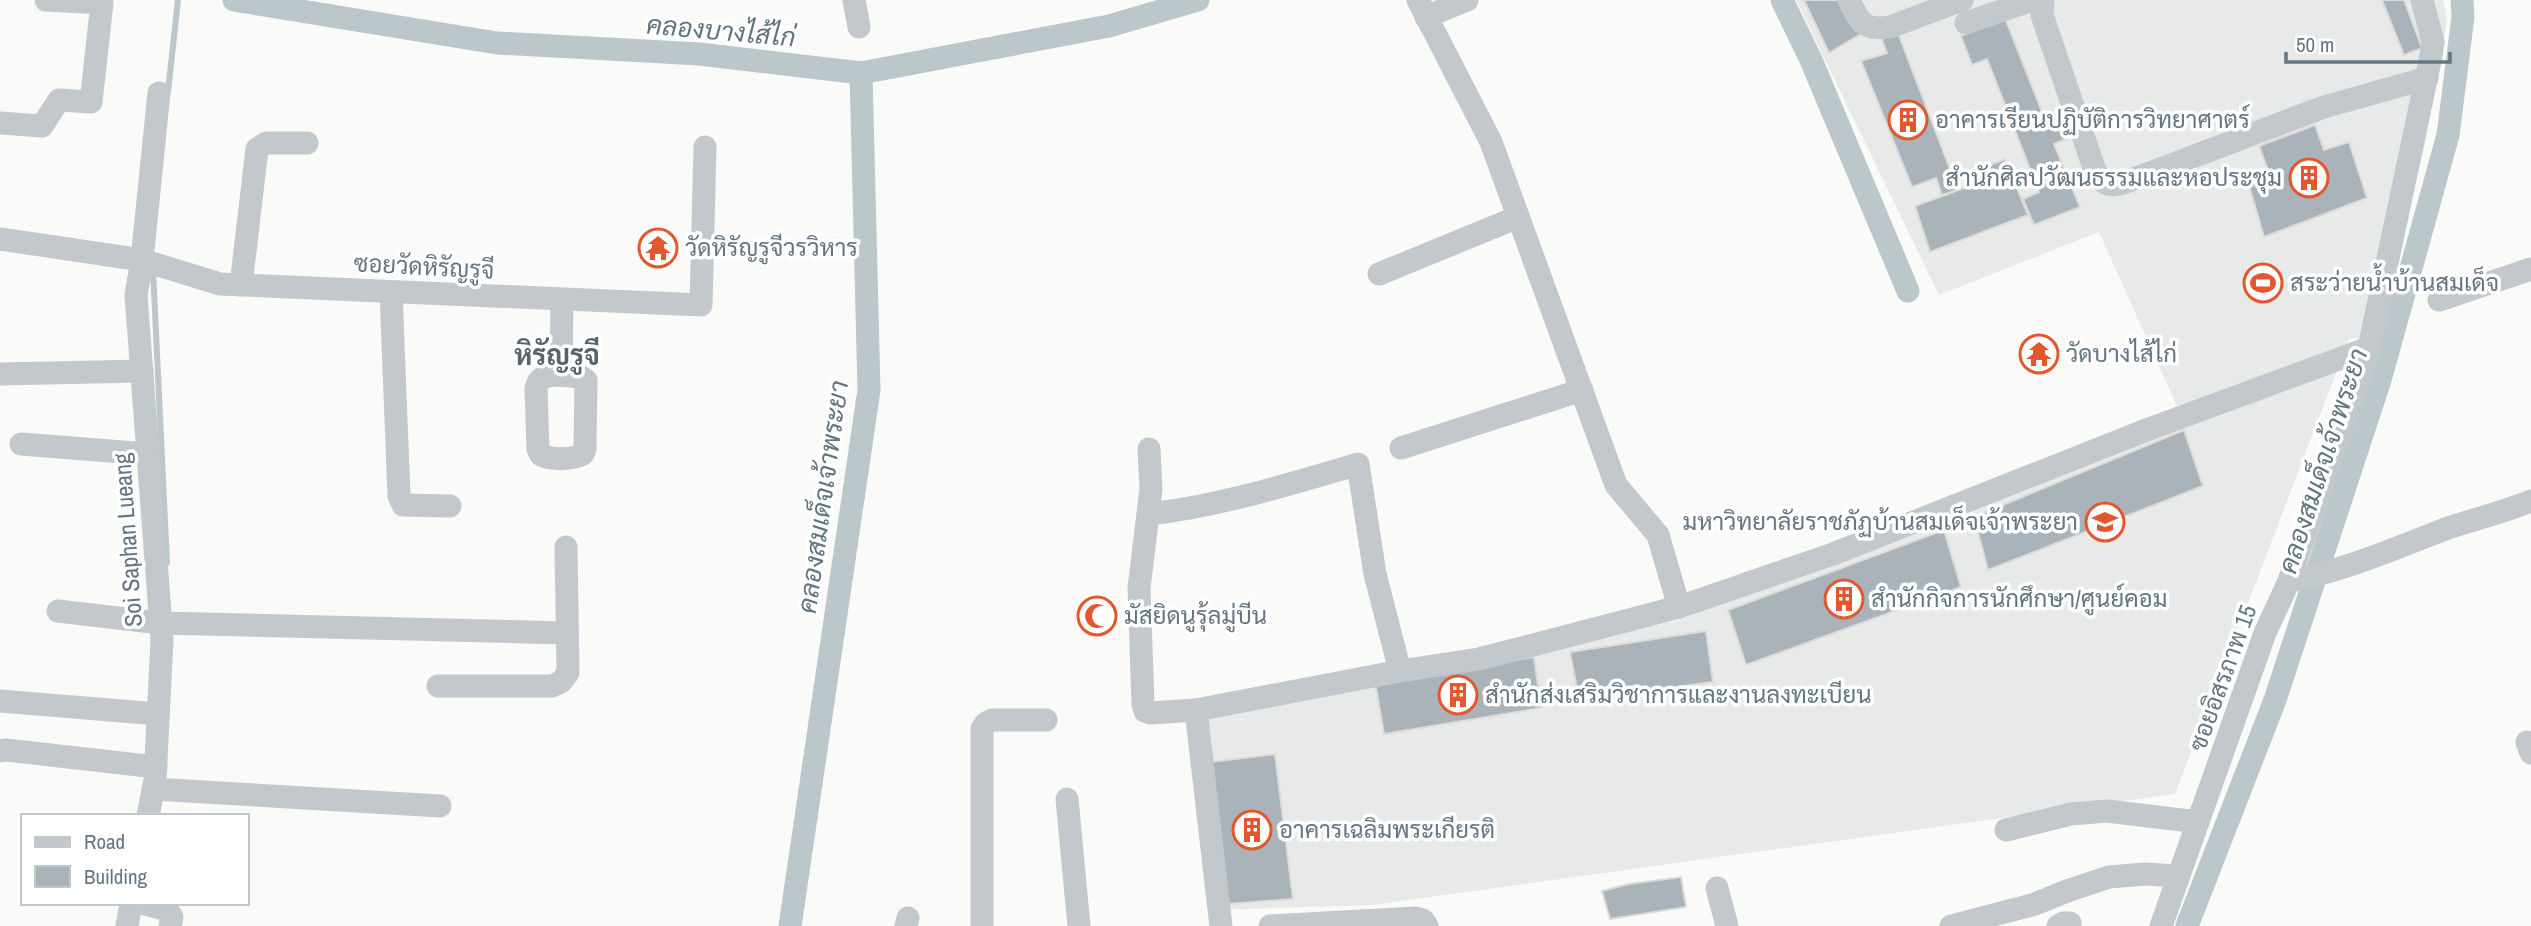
<svg xmlns="http://www.w3.org/2000/svg" width="2531" height="926" viewBox="0 0 2531 926" font-family="'Archivo Narrow',Sarabun,sans-serif">
  <rect width="100%" height="100%" fill="#fafaf8"/>
  <path fill="#e8e9e9" d="M 1796,0 L 2443,0 L 2447,21 L 2425,144 L 2378,337 L 2349,339 L 2175,794 L 1372,905 L 1217,910 L 1197,706 L 1550,648 L 1676,621 L 2185,424 L 2099,232 L 1939,295 Z"/>
  <g fill="none" stroke-linecap="round" stroke-linejoin="round">
    <g stroke="#bbc7cb" stroke-width="6">
      <path d="M 168,92 L 178,0"/>
      <path d="M 153,270 L 167,563"/>
    </g>
    <g stroke="#bbc7cb" stroke-width="23">
      <path d="M 234,0 L 497,43 L 699,54 L 861,73 L 1109,26 L 1198,0"/>
      <path d="M 1782,0 L 1811,60 L 1908,291"/>
      <path d="M 790,926 L 869,390 L 861,73"/>
      <path d="M 2187,926 L 2275,700 L 2380,380 L 2448,135 L 2463,17 L 2462,0"/>
    </g>
  </g>
  <g fill="#aab3b9" stroke="#dcdcda" stroke-width="2">
    <path d="M 1804,0 L 1848,0 L 1864,32 L 1829,53 Z"/>
    <path d="M 2382,0 L 2404,0 L 2422,48 L 2404,55 Z"/>
    <path d="M 2005,18 L 2046,122 L 2059,118 L 2066,139 L 2054,144 L 2080,207 L 2034,225 L 2023,199 L 2039,192 L 1987,59 L 1972,65 L 1961,36 Z"/>
    <path d="M 1896,28 L 1958,190 L 1942,195 L 1936,178 L 1912,187 L 1861,61 L 1887,53 L 1880,34 Z"/>
    <path d="M 2315,125 L 2324,150 L 2349,142 L 2367,198 L 2264,237 L 2248,182 L 2269,173 L 2259,146 Z"/>
    <path d="M 2005,159 L 2028,215 L 1930,252 L 1915,206 L 1986,180 L 1982,168 Z"/>
    <path d="M 2184,430 L 2203,486 L 1988,570 L 1974,517 Z"/>
    <path d="M 1944,530 L 1961,587 L 1746,665 L 1728,610 Z"/>
    <path d="M 1706,631 L 1713,682 L 1579,700 L 1570,652 Z"/>
    <path d="M 1534,657 L 1541,708 L 1384,734 L 1375,682 Z"/>
    <path d="M 1275,754 L 1293,899 L 1228,904 L 1210,762 Z"/>
    <path d="M 1681,877 L 1686,907 L 1610,919 L 1602,891 L 1629,884 Z"/>
  </g>
  <g fill="none" stroke-linecap="round" stroke-linejoin="round">
    <g stroke="#c3c8cc" stroke-width="23">
      <path d="M 854,0 L 859,27"/>
      <path d="M 1418,0 L 1491,142 L 1616,485 L 1658,535 L 1679,607"/>
      <path d="M 1849,0 C 1859,22 1864,31 1890,27 L 1962,0"/>
      <path d="M 2043,0 L 2042,15 L 2094,168 C 2102,185 2108,188 2126,182 L 2324,107 L 2427,78"/>
      <path d="M 1426,17 L 1467,0"/>
      <path d="M 1966,23 L 2032,0"/>
      <path d="M 0,123 L 42,126 L 59,100 L 91,102 L 102,3 L 46,0"/>
      <path d="M 0,239 L 142,260 L 220,284 L 701,305 L 705,147"/>
      <path d="M 1379,274 L 1518,217"/>
      <path d="M 241,285 L 257,149 L 266,143 L 307,143"/>
      <path d="M 391,292 L 399,496 L 403,505 L 450,506"/>
      <path d="M 2439,300 L 2531,269"/>
      <path d="M 1,374 L 142,371"/>
      <path d="M 561,375 L 581,377 L 586,380 L 585,449 L 583,454 C 573,460 552,460 541,455 L 538,449 L 536,389 C 539,374 548,376 561,375 Z"/>
      <path d="M 561,375 L 562,300"/>
      <path d="M 21,444 L 148,454"/>
      <path d="M 1401,448 L 1582,390"/>
      <path d="M 1149,449 L 1151,489 L 1139,588 L 1143,704 L 1145,711 L 1150,713 L 1196,710 L 1400,671 L 1479,659 L 1679,607 L 1833,554 L 2149,429 L 2369,348"/>
      <path d="M 1149,514 C 1220,506 1290,484 1358,464 L 1375,574 L 1400,671"/>
      <path d="M 2289,581 C 2344,571 2396,548 2448,528 C 2476,519 2504,512 2531,501"/>
      <path d="M 58,611 L 160,623 L 566,633"/>
      <path d="M 438,686 L 552,686 L 561,682 L 568,673 L 566,547"/>
      <path d="M 0,701 L 158,714"/>
      <path d="M 1196,710 L 1221,926"/>
      <path d="M 2527,742 L 2531,753"/>
      <path d="M 0,751 L 6,750 L 156,767"/>
      <path d="M 153,789 L 440,806"/>
      <path d="M 1067,799 L 1079,926"/>
      <path d="M 148,816 L 155,780 L 162,640 L 136,295 L 142,260 L 159,93"/>
      <path d="M 2006,830 L 2071,814 L 2107,811 L 2198,822"/>
      <path d="M 1717,888 L 1727,926"/>
      <path d="M 141,903 L 167,910 L 172,917 L 170,926"/>
      <path d="M 127,926 L 131,903"/>
      <path d="M 906,926 L 908,918"/>
      <path d="M 982,926 L 982,729 L 986,723 L 992,720 L 1046,720"/>
      <path d="M 1270,926 L 1416,918 L 1423,920 L 1427,926"/>
      <path d="M 1951,926 L 2035,904 L 2067,891 L 2109,877 L 2145,874 L 2178,876"/>
      <path d="M 2058,926 L 2063,923 L 2070,923"/>
      <path d="M 2161,926 L 2265,633 L 2289,581 L 2369,348 L 2431,56 L 2433,42 L 2422,0"/>
    </g>
  </g>
  <defs>
    <symbol id="building-ring" viewBox="-11 -11 22 22"><circle r="9.5" fill="#fff" stroke="#e4572e" stroke-width="1.5"/><path d="M-4-6H4V6H1V3H-1V6H-4ZM-2.5-4.3h1.7v1.8h-1.7ZM.8-4.3h1.7v1.8H.8ZM-2.5-1h1.7V.8h-1.7ZM.8-1h1.7V.8H.8Z" fill="#e4572e"/></symbol>
    <symbol id="temple-ring" viewBox="-11 -11 22 22"><circle r="9.5" fill="#fff" stroke="#e4572e" stroke-width="1.5"/><path d="M0-6L5-2H3V0L6.5 2.5H4V6H1.5V3h-3V6H-4V2.5H-6.5L-3 0V-2H-5Z" fill="#e4572e"/></symbol>
    <symbol id="stadium-ring" viewBox="-11 -11 22 22"><circle r="9.5" fill="#fff" stroke="#e4572e" stroke-width="1.5"/><path d="M0-5a6.5 5 0 1 0 0 10a6.5 5 0 1 0 0-10ZM-3.5-1.8h7v3.6h-7Z" fill="#e4572e"/></symbol>
    <symbol id="university-ring" viewBox="-11 -11 22 22"><circle r="9.5" fill="#fff" stroke="#e4572e" stroke-width="1.5"/><path d="M0-5L7-2L0 1L-7-2ZM-4 1L0 2.5L4 1V4Q0 6-4 4Z" fill="#e4572e"/></symbol>
    <symbol id="mosque-ring" viewBox="-11 -11 22 22"><circle r="9.5" fill="#fff" stroke="#e4572e" stroke-width="1.5"/><path d="M3.5-4.9A6 6 0 1 0 3.5 4.9A5 5 0 1 1 3.5-4.9Z" fill="#e4572e"/></symbol>
  </defs>
  <g fill-rule="evenodd">
    <use href="#building-ring" x="1886" y="98" width="44" height="44"/>
    <use href="#building-ring" x="2287" y="156" width="44" height="44"/>
    <use href="#temple-ring" x="636" y="226" width="44" height="44"/>
    <use href="#stadium-ring" x="2241" y="261" width="44" height="44"/>
    <use href="#temple-ring" x="2017" y="332" width="44" height="44"/>
    <use href="#university-ring" x="2083" y="500" width="44" height="44"/>
    <use href="#building-ring" x="1822" y="577" width="44" height="44"/>
    <use href="#mosque-ring" x="1075" y="594" width="44" height="44"/>
    <use href="#building-ring" x="1436" y="673" width="44" height="44"/>
    <use href="#building-ring" x="1230" y="808" width="44" height="44"/>
  </g>
  <g text-anchor="middle" stroke-width="7" stroke-linejoin="round" paint-order="stroke">
    <g font-size="24" fill="#657683" stroke="#fff" text-anchor="start">
      <text x="1935" y="128">อาคารเรียนปฏิบัติการวิทยาศาตร์</text>
      <text x="2282" y="186" text-anchor="end">สำนักศิลปวัฒนธรรมและหอประชุม</text>
      <text x="685" y="256">วัดหิรัญรูจีวรวิหาร</text>
      <text x="2290" y="291">สระว่ายน้ำบ้านสมเด็จ</text>
      <text x="2066" y="362">วัดบางไส้ไก่</text>
      <text x="2078" y="530" text-anchor="end">มหาวิทยาลัยราชภัฏบ้านสมเด็จเจ้าพระยา</text>
      <text x="1871" y="607">สำนักกิจการนักศึกษา/ศูนย์คอม</text>
      <text x="1124" y="624">มัสยิดนูรุ้ลมู่บีน</text>
      <text x="1485" y="703">สำนักส่งเสริมวิชาการและงานลงทะเบียน</text>
      <text x="1279" y="838">อาคารเฉลิมพระเกียรติ</text>
    </g>
    <g font-size="24" fill="#657683" stroke="#fff">
      <text transform="translate(424 267) rotate(3)" y="8">ซอยวัดหิรัญรูจี</text>
      <text transform="translate(128 540) rotate(-94)" y="8">Soi Saphan Lueang</text>
      <text transform="translate(2223 678) rotate(-70)" y="8">ซอยอิสรภาพ 15</text>
    </g>
    <g font-size="26" font-style="italic" fill="#60757c" stroke="#fff">
      <text transform="translate(721 31) rotate(5)" y="9">คลองบางไส้ไก่</text>
      <text transform="translate(2323 461) rotate(-72)" y="9">คลองสมเด็จเจ้าพระยา</text>
      <text transform="translate(823 497) rotate(-82)" y="9">คลองสมเด็จเจ้าพระยา</text>
    </g>
    <g font-size="28" font-weight="bold" fill="#57646e" stroke="#fff">
      <text x="557" y="365">หิรัญรูจี</text>
    </g>
  </g>
  <rect x="21" y="814" width="228" height="91" fill="#ffffff" stroke="#c1c8cd" stroke-width="2"/>
  <rect x="35" y="837" width="35" height="10" fill="#c3c8cc" stroke="#c1c8cd" stroke-width="2"/>
  <text x="84" y="849" font-size="21" fill="#657683">Road</text>
  <rect x="35" y="866" width="35" height="21" fill="#aab3b9" stroke="#c1c8cd" stroke-width="2"/>
  <text x="84" y="884" font-size="21" fill="#657683">Building</text>
  <path d="M2286 52v10h164v-10" fill="none" stroke="#657683" stroke-width="3.5"/>
  <text x="2296" y="52" font-size="21" fill="#657683" stroke="#ffffff" stroke-width="5" paint-order="stroke">50 m</text>
</svg>
